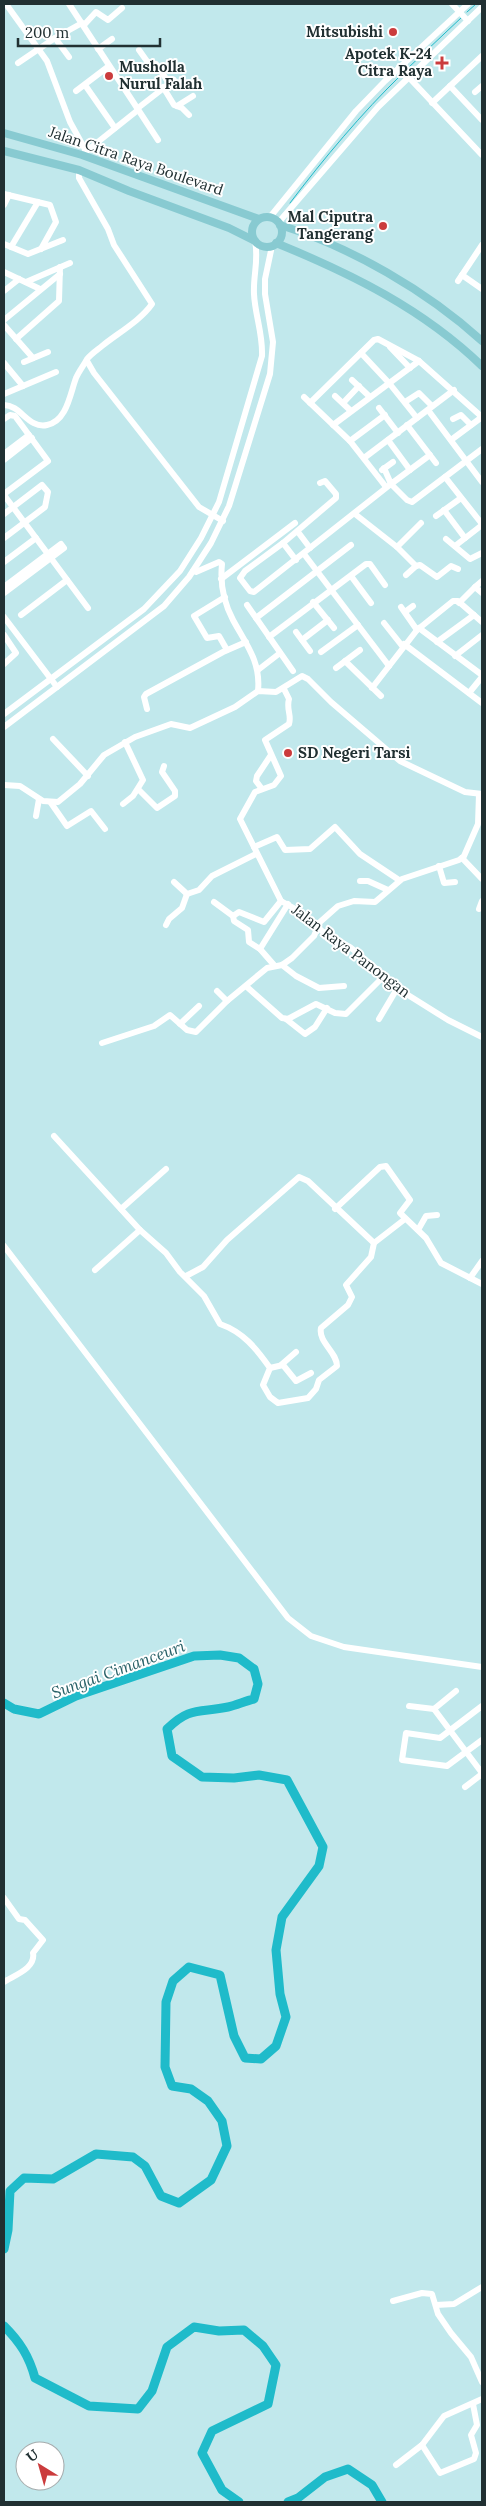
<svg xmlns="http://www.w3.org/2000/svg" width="486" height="2506" viewBox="0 0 486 2506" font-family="Lora,serif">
  <rect width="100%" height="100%" fill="#c1e8ec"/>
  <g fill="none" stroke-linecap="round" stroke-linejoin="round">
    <g stroke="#1fbbca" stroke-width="1">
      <path d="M 467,12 L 476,4"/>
      <path d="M 408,68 L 462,17"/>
      <path d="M 290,203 C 325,157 361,114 402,74"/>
    </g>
    <g stroke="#1fbbca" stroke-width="9">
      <path d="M 4,1703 L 14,1709 L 39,1714 L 76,1696 L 194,1656 L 220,1655 L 239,1658 L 254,1669 L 258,1684 L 254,1699 C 245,1701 237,1705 228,1707 C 200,1713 190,1706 167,1729 L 172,1756 L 202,1777 L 234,1778 L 259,1775 L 287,1780 L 323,1847 L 319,1866 L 282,1917 L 276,1950 L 280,1994 L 286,2017 L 276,2046 L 261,2059 L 245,2058 L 234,2036 L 220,1975 L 189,1967 L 173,1981 L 166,2002 L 165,2067 L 172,2086 L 191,2089 L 208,2101 L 222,2121 L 227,2146 L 211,2180 L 179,2203 L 161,2196 L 145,2166 L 133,2157 L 96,2154 L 53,2179 L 24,2178 L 10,2191 L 8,2230 L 4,2249"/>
      <path d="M 4,2326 C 20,2342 29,2356 35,2378 L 89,2406 L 138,2409 L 152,2391 L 167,2347 L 194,2327 L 219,2331 L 244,2330 L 263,2346 L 276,2365 L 268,2404 L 212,2431 L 202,2453 L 222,2490 L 239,2502"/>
      <path d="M 288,2502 L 298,2498 L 325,2477 L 348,2469 L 372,2485 L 382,2502"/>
    </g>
    <g stroke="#fff" stroke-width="6">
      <path d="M 6,4 L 47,61 L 70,122 L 86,151"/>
      <path d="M 69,4 L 158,140"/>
      <path d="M 452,4 L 468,21"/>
      <path d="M 84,25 L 96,12 L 108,20 L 122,8"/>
      <path d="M 98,49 L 112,39"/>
      <path d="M 139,50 L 149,64 L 156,64 L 169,83"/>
      <path d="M 69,57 L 55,38 L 82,23"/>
      <path d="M 18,63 L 55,38"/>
      <path d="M 399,67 L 482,155"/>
      <path d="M 85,85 L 115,128"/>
      <path d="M 450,86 L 482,120"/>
      <path d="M 163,87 L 174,105 L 182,108 L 189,115"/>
      <path d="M 76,91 L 109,66"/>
      <path d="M 475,92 L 482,86"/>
      <path d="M 432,103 L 482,56"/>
      <path d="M 177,106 L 193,96"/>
      <path d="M 138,108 L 174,80"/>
      <path d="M 84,153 L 138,110"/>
      <path d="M 4,194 L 50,205 L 56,222 L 41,249"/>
      <path d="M 4,205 L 9,195"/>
      <path d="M 270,217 L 356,111 L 385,81 L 468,4"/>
      <path d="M 278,223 L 378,107 L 482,7"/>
      <path d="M 4,244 L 28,254 L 63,240"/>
      <path d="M 11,247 L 38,202"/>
      <path d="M 4,272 L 40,289"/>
      <path d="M 462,275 L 482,289"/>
      <path d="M 458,281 L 482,245"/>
      <path d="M 26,282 L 70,263"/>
      <path d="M 4,291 L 19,279"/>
      <path d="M 4,320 L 60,274"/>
      <path d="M 4,325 L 33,358"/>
      <path d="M 16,339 L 59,301 L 60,267"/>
      <path d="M 390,347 L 410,368"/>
      <path d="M 361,353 L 389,383 L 417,418"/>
      <path d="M 87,361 L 94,373 L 199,507 L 223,521"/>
      <path d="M 24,362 L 48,352"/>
      <path d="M 4,363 L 23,386"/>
      <path d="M 352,380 L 370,397"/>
      <path d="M 4,394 L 56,372"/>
      <path d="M 335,396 L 351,411"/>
      <path d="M 304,397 L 350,441 L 386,487"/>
      <path d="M 405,402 L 419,393 L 432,406"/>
      <path d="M 310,403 L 374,340 L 378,339 L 419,361 L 482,417 L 451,440"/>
      <path d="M 343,403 L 359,386"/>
      <path d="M 4,405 C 21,405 28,429 47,425 C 67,421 70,394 76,378 C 79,371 84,365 87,359 C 91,354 97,350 102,346 C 118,333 140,321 152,304 L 114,245 L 108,229 L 79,178 L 79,170"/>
      <path d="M 379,408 L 398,433"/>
      <path d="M 428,410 L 482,482"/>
      <path d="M 4,419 L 10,415 L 15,416 L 48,461 L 4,494"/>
      <path d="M 453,419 L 461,415 L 471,425"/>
      <path d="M 333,425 L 419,361"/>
      <path d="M 407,425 L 436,463"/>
      <path d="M 388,440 L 410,470"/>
      <path d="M 350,441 L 385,415"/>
      <path d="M 4,454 L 29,435"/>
      <path d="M 364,458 L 454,390"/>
      <path d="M 4,460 L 32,438"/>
      <path d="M 384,468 L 391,484 L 430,455"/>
      <path d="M 382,470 L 393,462"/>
      <path d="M 445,477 L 482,524"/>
      <path d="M 4,495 L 88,608"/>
      <path d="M 444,510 L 465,538"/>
      <path d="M 4,514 L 42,485 L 48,492 L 45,507 L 4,538"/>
      <path d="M 355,514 L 397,547 L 416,566 L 406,575"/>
      <path d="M 436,516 L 461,498"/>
      <path d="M 298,532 L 310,548"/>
      <path d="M 446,539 L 470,559 L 482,553"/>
      <path d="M 283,543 L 336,498 L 336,494 L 325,481 L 320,483"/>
      <path d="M 455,546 L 482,525"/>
      <path d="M 397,547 L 421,523"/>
      <path d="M 304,554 L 389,666"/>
      <path d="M 296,560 L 283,543 L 245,571 L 240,578 L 250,591 L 254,592 L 391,484 L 407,500 L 412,502 L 482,449"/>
      <path d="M 4,562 L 36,538"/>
      <path d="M 416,566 L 420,565 L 437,577 L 451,566 L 458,569"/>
      <path d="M 193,571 L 196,572 L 219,562 L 222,564 C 220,583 224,603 233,620 C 246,644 261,662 258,691"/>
      <path d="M 351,576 L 371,603"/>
      <path d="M 221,579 L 295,523"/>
      <path d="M 482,581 L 475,587 L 482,593"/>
      <path d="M 4,587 L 61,544 L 64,548 L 4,593"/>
      <path d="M 225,597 L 194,616 L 207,638 L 219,636 L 227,650"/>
      <path d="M 313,602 L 334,628"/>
      <path d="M 459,603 L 475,587"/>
      <path d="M 247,605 L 293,671"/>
      <path d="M 401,607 L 417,630"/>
      <path d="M 405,612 L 413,606"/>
      <path d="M 21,615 L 67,580"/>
      <path d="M 4,617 L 57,687"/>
      <path d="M 256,618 L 351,545"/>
      <path d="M 384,623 L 403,647"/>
      <path d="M 419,628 L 482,675"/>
      <path d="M 296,632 L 310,651"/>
      <path d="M 4,635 L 16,653 L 4,664"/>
      <path d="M 269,637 L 366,564 L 370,564 L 385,585"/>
      <path d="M 302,640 L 328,620"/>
      <path d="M 437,642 L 474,615"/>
      <path d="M 404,644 L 482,703"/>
      <path d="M 321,652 L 358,625"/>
      <path d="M 455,656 L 482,635"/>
      <path d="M 345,661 L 381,696"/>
      <path d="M 336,668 L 360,650"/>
      <path d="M 258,670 L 280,653"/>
      <path d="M 372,688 L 417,630 L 453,601 L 458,601 L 482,622"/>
      <path d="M 284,689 L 289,699 C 286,710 292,715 289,724 L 265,740 L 281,776 L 274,785 L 255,792 L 240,819 L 281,901 L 299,911 L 322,931 L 350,947 L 408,995 L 448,1020 L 482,1037"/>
      <path d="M 469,693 L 482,677"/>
      <path d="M 147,709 L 144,697 L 146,694 L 223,652 L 246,642"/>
      <path d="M 4,714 L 144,609 L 180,571 L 201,538 L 219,502 L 262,356 C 263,334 255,315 254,294 C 253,275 259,260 255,241"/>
      <path d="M 4,727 L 164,606 L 189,577 L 211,543 L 229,506 L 270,374 L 273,342 L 265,294 L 265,279 L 272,246"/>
      <path d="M 53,739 L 88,776"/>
      <path d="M 4,785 L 20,786 L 43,801 L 58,802 L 80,784 L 104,755 L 135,737 L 171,724 L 190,728 L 235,707 L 258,691 L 276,692 L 302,676 L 308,679 L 331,702 L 400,761 L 465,792 L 482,794"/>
      <path d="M 138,789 L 157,808 L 175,796 L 175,791 L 162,772 L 164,766"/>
      <path d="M 262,789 L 256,781 L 257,776 L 271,755"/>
      <path d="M 51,803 L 67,826 L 91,811 L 105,829"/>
      <path d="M 123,804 L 133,796 L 143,780 L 125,742"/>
      <path d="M 36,816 L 39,799"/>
      <path d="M 254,847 L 277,837 L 285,850 L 310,849 L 335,827 L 360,854 L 399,880"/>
      <path d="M 462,858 L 482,879"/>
      <path d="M 439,866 L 444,883 L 455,882"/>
      <path d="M 360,881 L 368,881 L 388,890"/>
      <path d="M 174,882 L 187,894 L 199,890 L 212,876 L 256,854"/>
      <path d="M 214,902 L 233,916 L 234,921 L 248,930 L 249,942 L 260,949 L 274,965"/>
      <path d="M 479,909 L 482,901"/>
      <path d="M 233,916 L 239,912 L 264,922 L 281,901"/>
      <path d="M 166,925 L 169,919 L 182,908 L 187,894"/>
      <path d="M 260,949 L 288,904"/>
      <path d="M 282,965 L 296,976 L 319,988 L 344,986"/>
      <path d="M 247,987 L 282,1018 L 288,1019 L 316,1004 L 335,1013 L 346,1014 L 384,976"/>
      <path d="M 217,991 L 227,1001"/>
      <path d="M 286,1019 L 305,1034 L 315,1027 L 327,1008"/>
      <path d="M 379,1019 L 398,987"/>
      <path d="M 180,1024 L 199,1006"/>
      <path d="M 102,1043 L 154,1026 L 170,1015 L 187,1030 L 196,1032 L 227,1001 L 267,968 L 282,965 L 292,958 L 314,936 L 320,922 L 338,906 L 354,901 L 375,902 L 402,879 L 459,860 L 464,856 L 478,824 L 479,794"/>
      <path d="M 54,1136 L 140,1230 L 166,1253 L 180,1272 L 204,1296 L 220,1324 C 243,1332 256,1348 270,1368 L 263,1385 L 270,1397 L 278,1403 L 308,1398 L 316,1389 L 319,1380 L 337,1366 C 337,1352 318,1342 321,1328 L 348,1305 L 352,1297 L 346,1285 L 371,1257 L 374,1243 L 405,1219"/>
      <path d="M 121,1209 L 166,1169"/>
      <path d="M 335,1209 L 380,1167 L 386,1166 L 410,1200 L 400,1213 L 426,1238 L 441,1263 L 482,1284"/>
      <path d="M 418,1230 L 426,1216 L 437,1215"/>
      <path d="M 4,1246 L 288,1618 L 311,1636 L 344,1647 L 482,1667"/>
      <path d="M 95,1270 L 140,1230"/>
      <path d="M 186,1276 L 203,1267 L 227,1240 L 299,1177 L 308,1181 L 374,1243"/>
      <path d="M 470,1278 L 482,1261"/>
      <path d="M 281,1365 L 296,1352"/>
      <path d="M 270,1368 L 283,1365 L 296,1381 L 311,1373"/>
      <path d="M 409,1706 L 434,1709 L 456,1691"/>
      <path d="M 482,1706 L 440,1738 L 406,1733 L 402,1760 L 447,1766 L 482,1740"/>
      <path d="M 434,1709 L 482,1773"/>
      <path d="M 465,1787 L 482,1774"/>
      <path d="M 4,1898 L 19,1919 L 25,1920 L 43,1940 L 33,1953 C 36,1968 15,1975 4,1982"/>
      <path d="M 393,2301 L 422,2293 L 432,2294 L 438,2314 L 451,2333 L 471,2357 L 482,2382"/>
      <path d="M 436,2305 L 454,2304 L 482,2287"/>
      <path d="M 422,2445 L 440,2473 L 474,2459 L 476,2453 L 471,2435 L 477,2425 L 473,2404"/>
      <path d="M 396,2465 L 422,2445 L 444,2416 L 482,2399"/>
    </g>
    <g stroke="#88cad1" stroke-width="8">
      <path d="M 4,133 L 82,155 L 259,219"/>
      <path d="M 4,151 L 79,170 L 129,191 L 229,228 L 255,241"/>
      <circle cx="267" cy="232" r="15"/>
      <path d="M 280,225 C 351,247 427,291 482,341"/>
      <path d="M 276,243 C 352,274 423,309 482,366"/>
    </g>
  </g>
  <g fill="#cb3c3d" stroke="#fff" stroke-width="2">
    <circle cx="393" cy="32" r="5"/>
    <path d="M439.5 55.5h5v5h5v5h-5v5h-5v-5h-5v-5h5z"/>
    <circle cx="109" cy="76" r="5"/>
    <circle cx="383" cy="226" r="5"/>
    <circle cx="288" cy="753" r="5"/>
  </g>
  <g text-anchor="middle" stroke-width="4" stroke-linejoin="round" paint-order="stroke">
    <g font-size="15" font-weight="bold" fill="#213032" stroke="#fff" text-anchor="end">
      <text x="383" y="37">Mitsubishi</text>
      <text x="432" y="59">Apotek K-24<tspan x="432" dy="17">Citra Raya</tspan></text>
      <text x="119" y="72" text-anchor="start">Musholla<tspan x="119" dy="17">Nurul Falah</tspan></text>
      <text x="373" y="222">Mal Ciputra<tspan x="373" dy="17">Tangerang</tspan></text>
      <text x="298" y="758" text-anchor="start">SD Negeri Tarsi</text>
    </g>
    <g font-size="15" fill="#213032" stroke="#fff">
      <text transform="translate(136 161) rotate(19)" y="5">Jalan Citra Raya Boulevard</text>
      <text transform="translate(351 951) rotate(37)" y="5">Jalan Raya Panongan</text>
    </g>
    <g font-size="16" font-style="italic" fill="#286167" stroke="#fff">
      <text transform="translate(118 1669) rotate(-20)" y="6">Sungai Cimanceuri</text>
    </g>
  </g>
  <rect width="486" height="2506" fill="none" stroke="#213032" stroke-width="10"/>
  <g transform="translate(40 2466) rotate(323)"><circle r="24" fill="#ffffff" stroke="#a6acad"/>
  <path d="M0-4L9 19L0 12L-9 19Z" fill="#cb3c3d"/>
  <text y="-8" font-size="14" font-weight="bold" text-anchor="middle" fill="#213032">U</text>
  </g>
  <path d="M18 38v8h142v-8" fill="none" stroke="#213032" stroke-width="2.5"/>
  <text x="25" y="38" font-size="15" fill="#213032" stroke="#ffffff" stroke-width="4" paint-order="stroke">200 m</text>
</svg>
